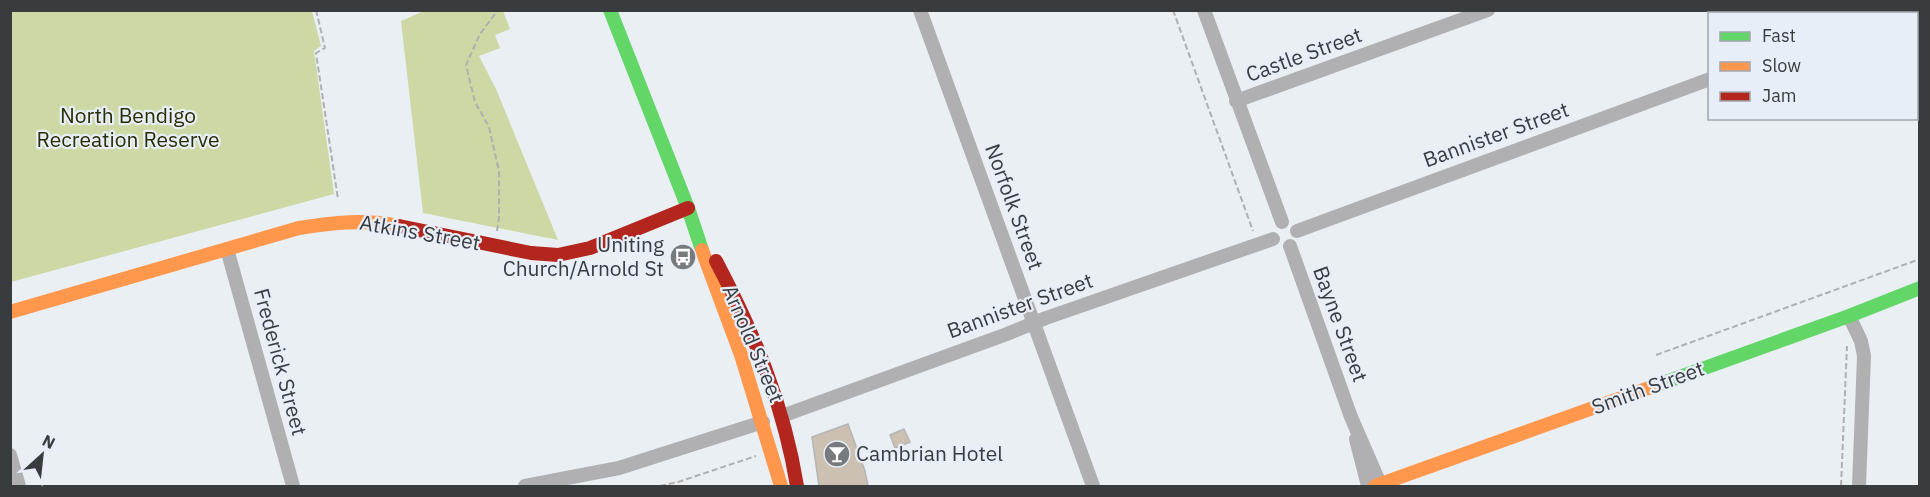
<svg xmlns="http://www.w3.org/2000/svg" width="1930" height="497" viewBox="0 0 1930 497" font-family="'IBM Plex Sans',sans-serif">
  <rect width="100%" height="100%" fill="#eaeff4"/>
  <g fill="#ced8a4">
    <path d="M 11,10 L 312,11 L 321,46 L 314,51 L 334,194 L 11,282 Z"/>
    <path d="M 424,11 L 503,11 L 510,29 L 495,35 L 500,48 L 479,56 L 496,89 L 558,240 L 423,213 L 401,21 Z"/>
  </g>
  <g fill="#cbc0b1" stroke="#b4b5b6" stroke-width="1.5">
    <path d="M 848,424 L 865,471 L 868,486 L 819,486 L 812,437 Z"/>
    <path d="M 904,429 L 910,442 L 895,448 L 890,435 Z"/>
  </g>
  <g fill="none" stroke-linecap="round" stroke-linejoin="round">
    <g stroke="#aeb0b2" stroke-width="2" stroke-dasharray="6 3" stroke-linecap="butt">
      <path d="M 316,10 L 325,48 L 316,53 L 338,199"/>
      <path d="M 1173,10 L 1253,231"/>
      <path d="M 497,231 L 499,217 L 499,171 L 489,127 L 475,102 L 466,65 L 480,34 L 498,10"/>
      <path d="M 1656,355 L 1920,259"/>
      <path d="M 660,486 L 678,482 L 756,456"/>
      <path d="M 1841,486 L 1847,346"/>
    </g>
    <g stroke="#b0b0b2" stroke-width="14">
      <path d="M 920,10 L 1093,486"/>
      <path d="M 1204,10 L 1282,222"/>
      <path d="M 1892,14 L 1900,10"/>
      <path d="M 1236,101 L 1488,10"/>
      <path d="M 1297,231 L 1710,79"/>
      <path d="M 1290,246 L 1351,417 L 1381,486"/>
      <path d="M 227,249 L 293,486"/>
      <path d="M 1849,316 L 1861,341 L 1864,356 L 1859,486"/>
      <path d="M 782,416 L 1007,334 L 1046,318 L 1273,239"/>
      <path d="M 1356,439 L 1368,486"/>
      <path d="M 10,455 L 19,486"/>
      <path d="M 525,486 L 619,468 L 763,422"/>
    </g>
    <g stroke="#63d668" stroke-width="14">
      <path d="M 610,10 L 688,208 L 702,250"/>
      <path d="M 1660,384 L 1849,316 L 1920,288"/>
    </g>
    <g stroke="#ff974d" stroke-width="14">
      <path d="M 702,250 L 741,355 L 781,486"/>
      <path d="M 10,312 L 299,228 C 333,222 366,219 399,226"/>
      <path d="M 1375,486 L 1660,384"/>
    </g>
    <g stroke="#b3261e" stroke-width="14">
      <path d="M 399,226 L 531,253 L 558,255 L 590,248 L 688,208"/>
      <path d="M 716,261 C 754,333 784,405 797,486"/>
    </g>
  </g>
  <defs>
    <symbol id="bus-disc" viewBox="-11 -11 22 22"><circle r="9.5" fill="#777b7e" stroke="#e7eef7"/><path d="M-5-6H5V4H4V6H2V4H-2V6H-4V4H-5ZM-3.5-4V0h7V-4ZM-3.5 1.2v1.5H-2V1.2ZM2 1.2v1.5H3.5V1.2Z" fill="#fff"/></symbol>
    <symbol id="bar-disc" viewBox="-11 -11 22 22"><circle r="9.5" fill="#777b7e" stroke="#e7eef7"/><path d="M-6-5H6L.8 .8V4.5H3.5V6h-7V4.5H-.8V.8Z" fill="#fff"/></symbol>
  </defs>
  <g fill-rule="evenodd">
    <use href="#bus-disc" x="668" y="242" width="30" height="30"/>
    <use href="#bar-disc" x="822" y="439" width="30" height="30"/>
  </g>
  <g text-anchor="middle" stroke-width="4.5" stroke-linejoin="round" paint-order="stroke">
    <g font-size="21" fill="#393c3f" stroke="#e7eef7">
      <text transform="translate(1304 55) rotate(-20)" y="7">Castle Street</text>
      <text transform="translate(1496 135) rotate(-20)" y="7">Bannister Street</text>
      <text transform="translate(1014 207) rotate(70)" y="7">Norfolk Street</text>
      <text transform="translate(420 233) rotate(10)" y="7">Atkins Street</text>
      <text transform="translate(1020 306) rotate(-20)" y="7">Bannister Street</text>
      <text transform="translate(1340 324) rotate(70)" y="7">Bayne Street</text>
      <text transform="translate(753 344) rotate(67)" y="7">Arnold Street</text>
      <text transform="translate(280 362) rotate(75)" y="7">Frederick Street</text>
      <text transform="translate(1648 388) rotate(-20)" y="7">Smith Street</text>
    </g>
    <g font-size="21" fill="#292e02" stroke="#e7eef7">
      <text x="128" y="123">North Bendigo<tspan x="128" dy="24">Recreation Reserve</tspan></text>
    </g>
    <g font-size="21" fill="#393c3f" stroke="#e7eef7" text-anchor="end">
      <text x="664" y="252">Uniting<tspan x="664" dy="24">Church/Arnold St</tspan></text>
      <text x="856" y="461" text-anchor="start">Cambrian Hotel</text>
    </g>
  </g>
  <rect width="1930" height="497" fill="none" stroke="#393c3f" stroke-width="24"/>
  <rect x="1708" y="12" width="210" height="108" fill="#e7eef7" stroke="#a1a7ad" stroke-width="1.5"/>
  <rect x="1720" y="32" width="30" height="9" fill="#63d668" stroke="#a1a7ad" stroke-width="1.5"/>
  <text x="1762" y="42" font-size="18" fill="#393c3f">Fast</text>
  <rect x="1720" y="62" width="30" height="9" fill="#ff974d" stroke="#a1a7ad" stroke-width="1.5"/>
  <text x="1762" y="72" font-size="18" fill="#393c3f">Slow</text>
  <rect x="1720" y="92" width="30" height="9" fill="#b3261e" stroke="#a1a7ad" stroke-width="1.5"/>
  <text x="1762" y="102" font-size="18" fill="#393c3f">Jam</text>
  <g transform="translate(42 455) rotate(27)" stroke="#e7eef7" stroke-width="4.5" paint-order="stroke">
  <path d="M0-4.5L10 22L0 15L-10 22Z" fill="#393c3f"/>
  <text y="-9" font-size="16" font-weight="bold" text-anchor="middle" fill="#393c3f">N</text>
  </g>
</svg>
